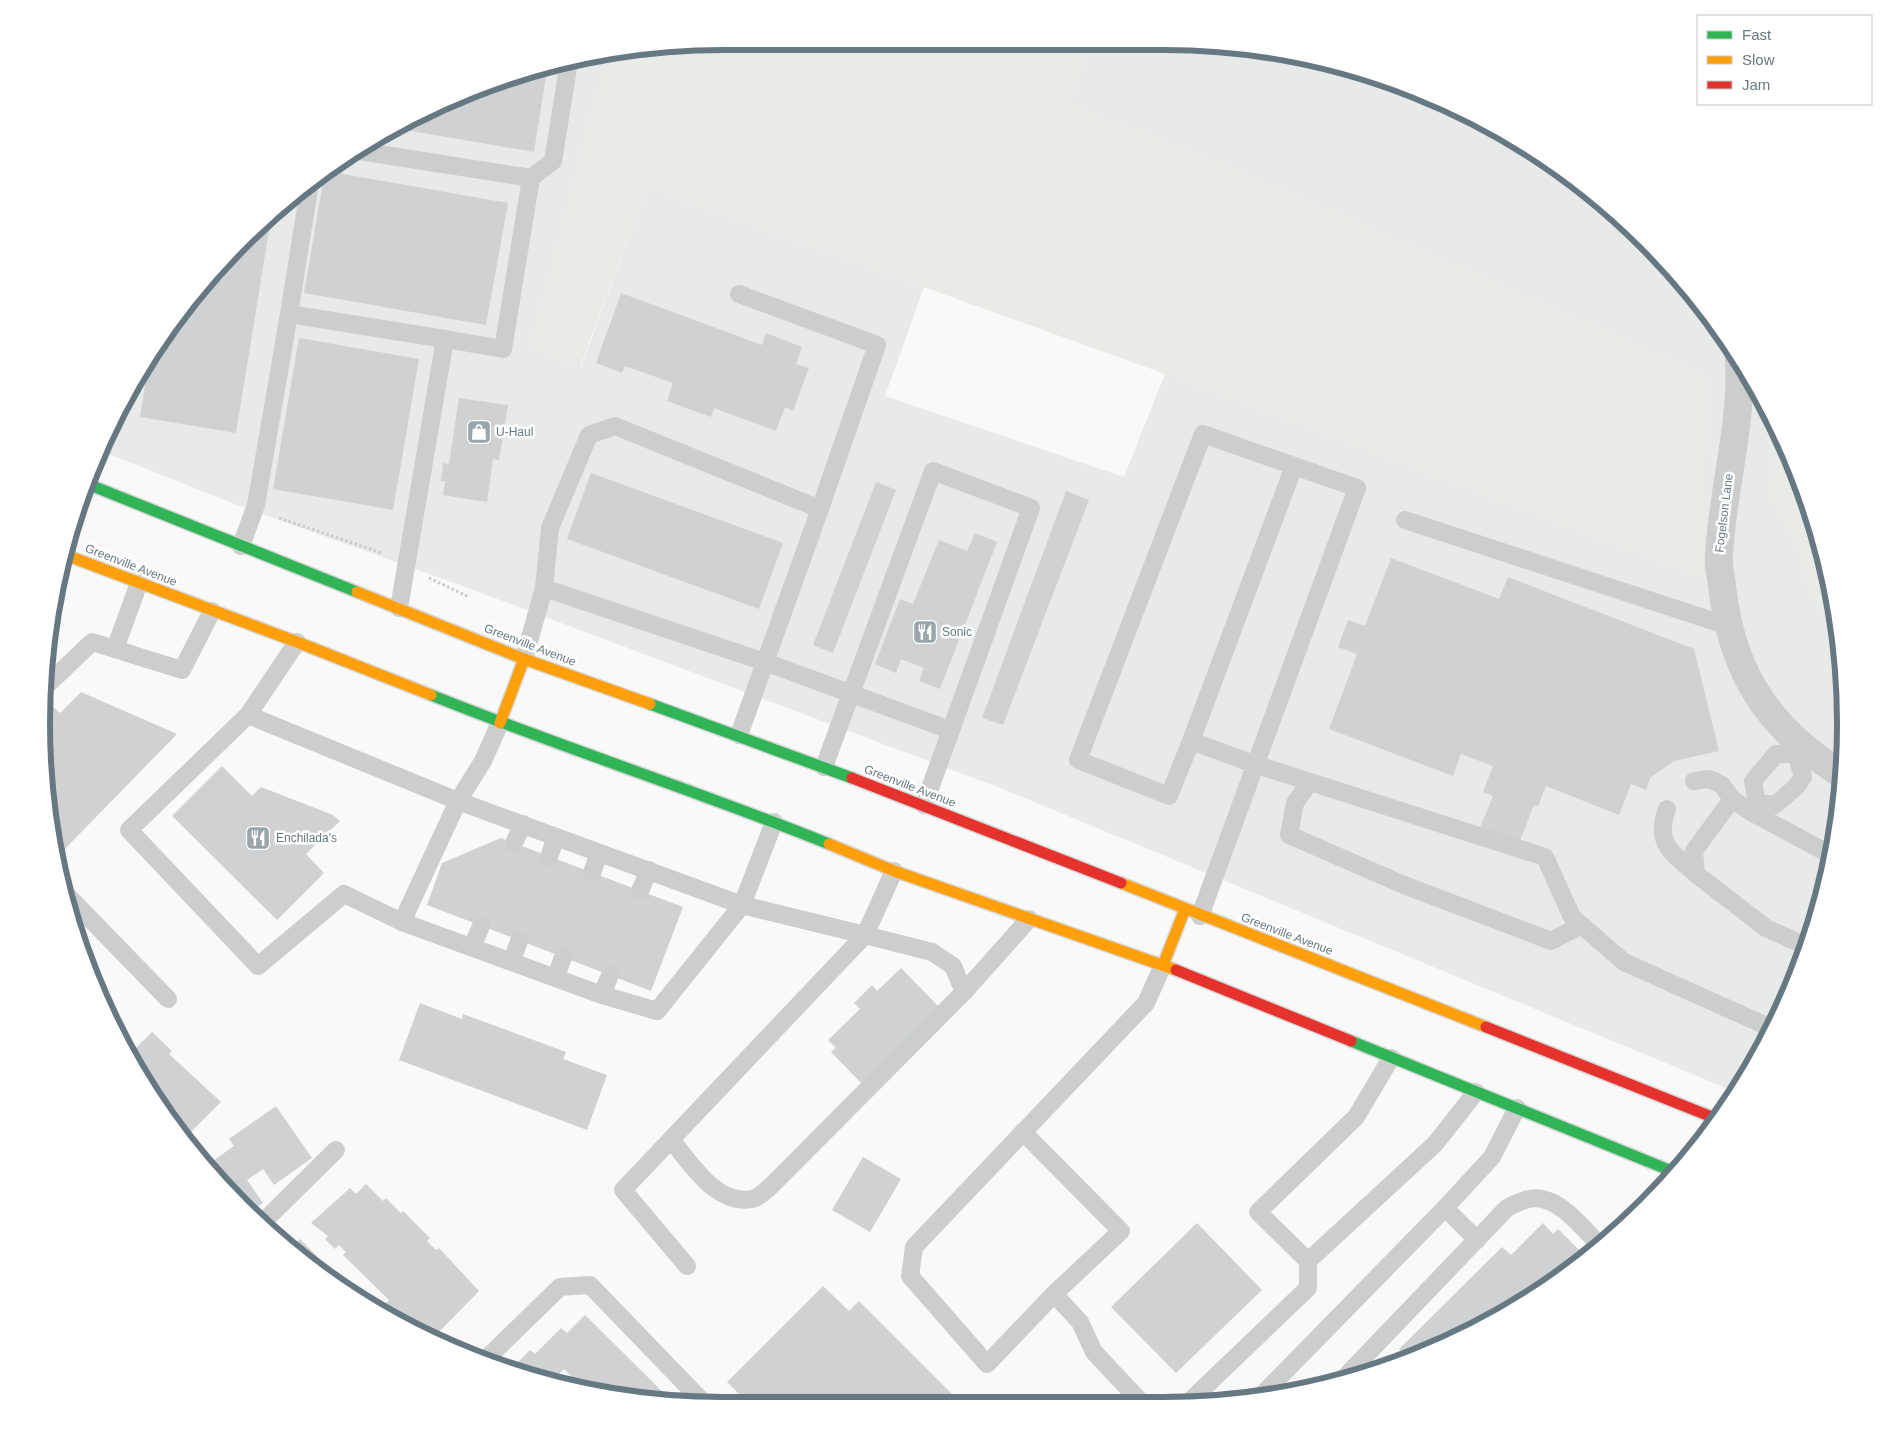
<svg xmlns="http://www.w3.org/2000/svg" width="1887" height="1447" viewBox="0 0 1887 1447" font-family="Arial,sans-serif">
  <rect width="100%" height="100%" fill="#f9f9f9"/>
  <path fill="#e8e9e9" d="M 1091,42 L 1208,43 L 1340,65 L 1466,112 L 1579,182 L 1676,273 L 1731,345 L 1794,463 L 1833,591 L 1846,724 L 1833,857 L 1794,985 L 1736,1092 L 1000,788 L 468,588 L 232,503 L 104,452 L 133,383 L 241,241 L 382,133 L 547,65 L 607,57 L 530,348 L 581,367 L 647,187 L 924,287 L 885,396 L 1124,477 L 1165,374 L 1068,103 Z"/>
  <g fill="#e8ebe6">
    <path d="M 724,41 L 1091,42 L 1068,103 L 1232,167 L 1708,375 L 1702,578 L 1165,374 L 647,187 L 580,367 L 529,348 L 607,57 Z"/>
    <path d="M 1775,427 C 1806,485 1830,566 1837,631 L 1811,599 L 1800,553 L 1770,500 Z"/>
  </g>
  <g fill="#cfd1d2">
    <path d="M 548,64 L 534,152 L 394,128 L 547,65 Z"/>
    <path d="M 332,172 L 508,203 L 486,325 L 304,293 L 324,177 Z"/>
    <path d="M 271,218 L 236,433 L 140,417 L 149,361 L 241,241 Z"/>
    <path d="M 621,293 L 762,345 L 766,333 L 802,347 L 796,364 L 809,368 L 793,411 L 785,407 L 776,431 L 714,408 L 711,417 L 667,401 L 673,383 L 625,366 L 622,373 L 596,363 Z"/>
    <path d="M 299,338 L 419,359 L 393,510 L 273,489 Z"/>
    <path d="M 459,398 L 508,405 L 499,460 L 493,459 L 487,502 L 443,495 L 445,481 L 441,481 L 443,463 L 449,464 Z"/>
    <path d="M 591,473 L 783,543 L 759,609 L 567,539 Z"/>
    <path d="M 876,482 L 896,490 L 833,653 L 813,645 Z"/>
    <path d="M 1066,491 L 1089,500 L 1003,725 L 982,718 Z"/>
    <path d="M 975,533 L 997,542 L 940,689 L 919,681 L 924,668 L 901,659 L 896,673 L 875,664 L 900,599 L 913,604 L 939,540 L 967,551 Z"/>
    <path d="M 1391,558 L 1499,599 L 1508,577 L 1694,649 L 1719,751 L 1674,761 L 1650,778 L 1646,790 L 1631,784 L 1619,815 L 1546,786 L 1538,806 L 1534,805 L 1519,843 L 1480,828 L 1493,796 L 1483,792 L 1493,766 L 1461,754 L 1453,776 L 1329,729 L 1357,654 L 1338,647 L 1348,620 L 1365,626 Z"/>
    <path d="M 81,692 L 177,734 L 59,855 L 41,724 L 44,699 L 60,713 Z"/>
    <path d="M 222,766 L 252,796 L 261,787 L 333,815 L 340,821 L 306,854 L 324,873 L 277,920 L 172,816 Z"/>
    <path d="M 501,838 L 683,907 L 651,991 L 427,905 L 442,863 Z"/>
    <path d="M 901,968 L 940,1008 L 862,1084 L 831,1052 L 836,1048 L 828,1040 L 860,1009 L 854,1003 L 872,985 L 877,991 Z"/>
    <path d="M 420,1003 L 462,1019 L 463,1014 L 566,1052 L 563,1059 L 607,1075 L 587,1130 L 399,1060 Z"/>
    <path d="M 152,1032 L 172,1051 L 169,1054 L 221,1102 L 185,1138 L 156,1102 L 130,1054 Z"/>
    <path d="M 276,1106 L 312,1158 L 274,1185 L 263,1169 L 247,1180 L 263,1203 L 249,1213 L 207,1165 L 234,1146 L 229,1139 Z"/>
    <path d="M 863,1157 L 901,1179 L 870,1232 L 832,1210 Z"/>
    <path d="M 366,1184 L 383,1201 L 386,1198 L 401,1213 L 403,1211 L 430,1238 L 427,1241 L 436,1250 L 439,1248 L 479,1291 L 433,1338 L 380,1310 L 389,1300 L 343,1255 L 346,1252 L 339,1245 L 335,1249 L 325,1239 L 328,1236 L 311,1223 L 350,1188 L 356,1194 Z"/>
    <path d="M 1197,1223 L 1262,1290 L 1176,1373 L 1111,1307 Z"/>
    <path d="M 1543,1223 L 1553,1234 L 1558,1229 L 1585,1256 L 1542,1291 L 1407,1357 L 1399,1349 L 1502,1247 L 1511,1255 Z"/>
    <path d="M 300,1239 L 348,1287 L 344,1290 L 292,1247 Z"/>
    <path d="M 823,1286 L 849,1311 L 859,1301 L 958,1400 L 745,1400 L 727,1382 Z"/>
    <path d="M 585,1315 L 671,1400 L 634,1400 L 581,1386 L 564,1369 L 556,1377 L 559,1380 L 513,1367 L 530,1350 L 535,1354 L 561,1328 L 567,1333 Z"/>
  </g>
  <g fill="none" stroke-linecap="round" stroke-linejoin="round">
    <defs>
      <g id="fast">
        <path d="M 90,485 L 357,592"/>
        <path d="M 431,695 C 563,748 698,791 829,844"/>
        <path d="M 650,704 L 852,778"/>
        <path d="M 1351,1041 L 1674,1172"/>
      </g>
      <g id="slow">
        <path d="M 63,554 L 297,642 L 431,695"/>
        <path d="M 357,592 L 524,659 L 650,704"/>
        <path d="M 500,723 L 524,659"/>
        <path d="M 829,844 L 894,871 L 1176,970"/>
        <path d="M 1121,883 L 1486,1027"/>
        <path d="M 1163,965 L 1185,909"/>
      </g>
      <g id="jam">
        <path d="M 852,778 L 1121,883"/>
        <path d="M 1176,970 L 1351,1041"/>
        <path d="M 1486,1027 L 1717,1119"/>
      </g>
    </defs>
    <use href="#fast" stroke="#d5d6d7" stroke-width="14"/>
    <use href="#slow" stroke="#d5d6d7" stroke-width="14"/>
    <use href="#jam" stroke="#d5d6d7" stroke-width="14"/>
    <g stroke="#cacbcc" stroke-width="3" stroke-dasharray="2.5 2.5" stroke-linecap="butt">
      <path d="M 279,518 L 382,553"/>
      <path d="M 429,578 L 469,597"/>
    </g>
    <g stroke="#cccece" stroke-width="18">
      <path d="M 359,151 L 531,178 L 503,349 L 445,339"/>
      <path d="M 531,178 L 553,161 L 569,62"/>
      <path d="M 739,294 L 877,345 L 820,509"/>
      <path d="M 289,314 L 309,189"/>
      <path d="M 1405,520 L 1728,626"/>
      <path d="M 241,546 L 256,505 L 289,314 L 445,339 L 399,608"/>
      <path d="M 544,588 L 765,662 L 950,730"/>
      <path d="M 297,642 L 248,715 L 458,801 L 402,922 L 602,995 L 657,1011 L 742,905 L 865,935 L 894,871"/>
      <path d="M 115,649 L 139,583"/>
      <path d="M 524,659 L 544,588 L 550,528 L 589,435 L 615,426 L 820,509 L 739,735"/>
      <path d="M 46,686 L 92,642 L 182,670 L 212,611"/>
      <path d="M 248,715 L 129,830 L 258,966 L 344,894 L 402,922"/>
      <path d="M 500,723 L 483,761 L 458,801 L 742,905 L 774,822"/>
      <path d="M 1191,741 L 1294,466"/>
      <path d="M 1776,754 L 1796,754 L 1803,777 L 1796,787 L 1775,805 L 1757,803 L 1753,781 Z"/>
      <path d="M 824,767 L 933,471 L 1031,508 L 924,805"/>
      <path d="M 1694,781 L 1709,779 L 1722,785 L 1732,799 L 1751,812 L 1833,856"/>
      <path d="M 1310,782 L 1295,803 L 1289,835 L 1404,885 L 1551,941 L 1582,925"/>
      <path d="M 1732,799 L 1694,851 L 1696,874 L 1766,928 L 1806,946"/>
      <path d="M 1667,809 C 1654,843 1672,853 1696,874"/>
      <path d="M 514,843 L 523,824"/>
      <path d="M 549,857 L 556,837"/>
      <path d="M 592,873 L 599,853"/>
      <path d="M 640,891 L 649,870"/>
      <path d="M 64,896 L 66,894 L 168,999"/>
      <path d="M 1200,916 L 1357,488 L 1203,434 L 1078,760 L 1169,796 L 1191,741 L 1254,764 L 1545,857 L 1572,917 L 1624,962 L 1771,1028"/>
      <path d="M 472,947 L 481,926"/>
      <path d="M 512,961 L 519,941"/>
      <path d="M 556,977 L 563,957"/>
      <path d="M 602,995 L 610,975"/>
      <path d="M 1023,1132 L 1121,1231 L 1054,1294"/>
      <path d="M 671,1140 C 691,1163 716,1206 752,1199 C 759,1198 766,1190 771,1186 L 964,992 L 1029,919"/>
      <path d="M 262,1223 L 336,1150"/>
      <path d="M 1477,1240 L 1445,1208 L 1492,1157 L 1517,1108"/>
      <path d="M 1308,1261 L 1435,1144 L 1476,1092"/>
      <path d="M 687,1266 L 623,1190 L 865,935 L 932,952 L 953,966 L 964,992"/>
      <path d="M 485,1360 L 560,1287 L 590,1285 L 701,1400"/>
      <path d="M 1343,1379 L 1507,1208 C 1512,1205 1519,1202 1525,1200 C 1555,1190 1580,1226 1599,1244"/>
      <path d="M 1258,1399 L 1445,1208"/>
      <path d="M 1139,1400 L 1094,1352 L 1080,1322 L 1054,1294 L 987,1364 L 910,1276 L 914,1247 L 1146,1003 L 1163,965"/>
      <path d="M 1191,1400 L 1308,1288 L 1308,1261 L 1258,1212 L 1356,1117 L 1391,1058"/>
    </g>
    <path stroke="#cccece" stroke-width="28" d="M 1739,360 C 1743,423 1722,492 1719,556 C 1718,568 1722,581 1723,594 C 1734,676 1770,729 1841,774"/>
    <use href="#fast" stroke="#30b455" stroke-width="11"/>
    <use href="#slow" stroke="#ff9f0a" stroke-width="11"/>
    <use href="#jam" stroke="#e5322d" stroke-width="11"/>
  </g>
  <defs>
    <symbol id="shop-square" viewBox="-11 -11 22 22"><rect x="-9" y="-9" width="18" height="18" rx="4" fill="#99a6ac" stroke="#fff"/><path d="M-5-2.5h2.3a2.7 3.5 0 0 1 5.4 0H5L5.5 6h-11ZM-1.5-2.5h3a1.5 2.3 0 0 0-3 0Z" fill="#fff"/></symbol>
    <symbol id="restaurant-square" viewBox="-11 -11 22 22"><rect x="-9" y="-9" width="18" height="18" rx="4" fill="#99a6ac" stroke="#fff"/><path d="M-5-6h1v4h1v-4h1v4h1v-4h1v5L-1.5 .5V6h-2V.5L-5-1ZM5-6V6H3V1.5H1.5Q1.5-4 5-6Z" fill="#fff"/></symbol>
  </defs>
  <g fill-rule="evenodd">
    <use href="#shop-square" x="465" y="418" width="28" height="28"/>
    <use href="#restaurant-square" x="911" y="618" width="28" height="28"/>
    <use href="#restaurant-square" x="244" y="824" width="28" height="28"/>
  </g>
  <g text-anchor="middle" stroke-width="5" stroke-linejoin="round" paint-order="stroke">
    <g font-size="12" fill="#667982" stroke="#fff" text-anchor="start">
      <text x="496" y="436">U-Haul</text>
      <text x="942" y="636">Sonic</text>
      <text x="276" y="842">Enchilada's</text>
    </g>
    <g font-size="12" fill="#667982" stroke="#fff">
      <text transform="translate(1724 513) rotate(-83)" y="4">Fogelson Lane</text>
      <text transform="translate(131 565) rotate(21)" y="4">Greenville Avenue</text>
      <text transform="translate(530 645) rotate(21)" y="4">Greenville Avenue</text>
      <text transform="translate(910 786) rotate(21)" y="4">Greenville Avenue</text>
      <text transform="translate(1287 934) rotate(21)" y="4">Greenville Avenue</text>
    </g>
  </g>
  <path d="M0 0H1887V1447H0ZM723 50H1164A673 673 0 0 1 1837 723V724A673 673 0 0 1 1164 1397H723A673 673 0 0 1 50 724V723A673 673 0 0 1 723 50Z" fill="#fff" fill-rule="evenodd"/>
  <path fill="none" stroke="#667982" stroke-width="6" d="M723 50H1164A673 673 0 0 1 1837 723V724A673 673 0 0 1 1164 1397H723A673 673 0 0 1 50 724V723A673 673 0 0 1 723 50Z"/>
  <rect x="1697" y="15" width="175" height="90" fill="#ffffff" stroke="#c2c9cd"/>
  <rect x="1707" y="31" width="25" height="8" fill="#30b455" stroke="#c2c9cd"/>
  <text x="1742" y="40" font-size="15" fill="#667982">Fast</text>
  <rect x="1707" y="56" width="25" height="8" fill="#ff9f0a" stroke="#c2c9cd"/>
  <text x="1742" y="65" font-size="15" fill="#667982">Slow</text>
  <rect x="1707" y="81" width="25" height="8" fill="#e5322d" stroke="#c2c9cd"/>
  <text x="1742" y="90" font-size="15" fill="#667982">Jam</text>
</svg>
